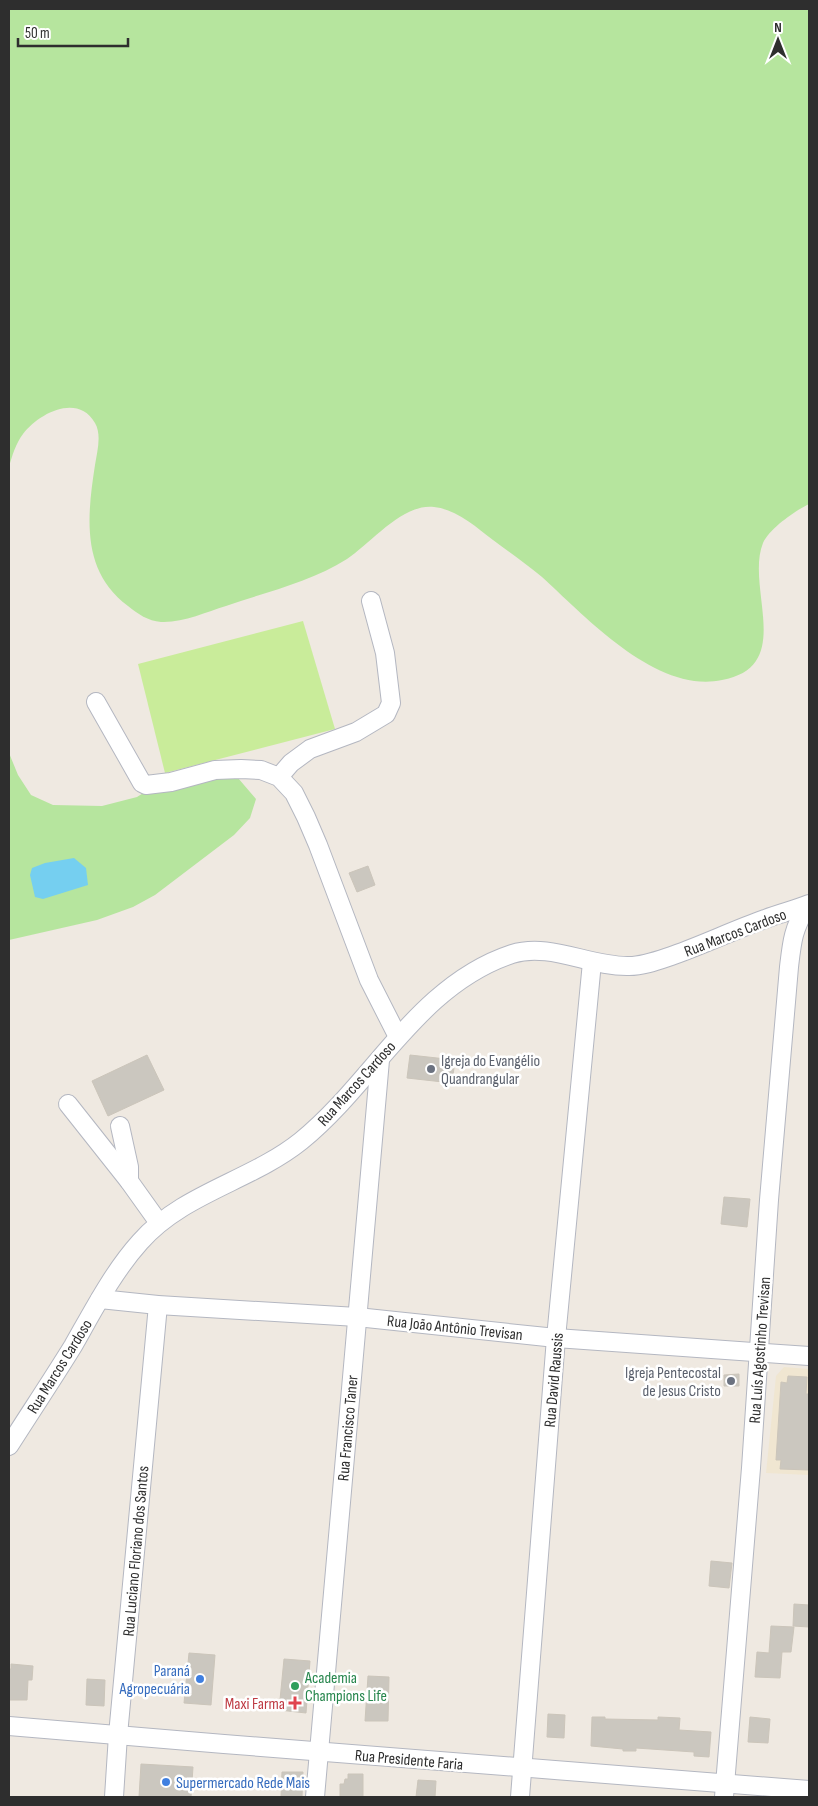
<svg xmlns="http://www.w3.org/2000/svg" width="818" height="1806" viewBox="0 0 818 1806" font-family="'Sofia Sans Condensed',sans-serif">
  <rect width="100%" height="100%" fill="#efe9e1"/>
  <path fill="#f0e6d1" d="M 784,1367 L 809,1369 L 809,1475 L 766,1473 L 776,1376 Z"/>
  <g fill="#b6e59e">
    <path d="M 9,9 L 809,9 L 809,504 C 795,511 770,528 763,543 C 745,588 796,666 722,680 C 656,694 586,617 542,577 C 526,564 509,552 493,540 C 476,527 456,509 434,507 C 403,503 371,543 347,559 C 311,582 266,592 226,606 C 206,612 183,623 161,622 C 148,621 138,614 128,606 C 81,571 87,517 95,465 C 97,452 102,435 95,423 C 78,393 39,413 23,434 C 16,443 12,456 9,467 Z"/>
    <path d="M 9,753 L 18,775 L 31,795 L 53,805 L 102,806 L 137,797 L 175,773 L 221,770 L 238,778 L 256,799 L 250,818 L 234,835 L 155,895 L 133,907 L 97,920 L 9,940 Z"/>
  </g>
  <path fill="#c9ec9a" d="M 303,621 L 335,729 L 165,773 L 138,664 Z"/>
  <path fill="#75cff0" d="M 74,858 L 86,868 L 88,885 L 43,899 L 35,897 L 30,875 L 32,868 L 45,863 Z"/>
  <g fill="#cbc7bf" stroke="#cbc5ba">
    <path d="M 368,866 L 375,885 L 357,892 L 349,873 Z"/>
    <path d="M 147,1055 L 164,1090 L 108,1116 L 92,1081 Z"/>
    <path d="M 410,1055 L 455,1060 L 452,1083 L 407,1078 Z"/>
    <path d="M 724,1197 L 750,1199 L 747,1227 L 721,1224 Z"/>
    <path d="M 739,1374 L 739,1386 L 724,1386 L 724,1375 Z"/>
    <path d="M 788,1376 L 807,1377 L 806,1394 L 809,1394 L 809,1470 L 780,1469 L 781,1460 L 776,1460 L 781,1382 L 787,1383 Z"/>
    <path d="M 711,1561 L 732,1563 L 729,1588 L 709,1586 Z"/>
    <path d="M 794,1604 L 809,1605 L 809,1627 L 793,1626 Z"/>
    <path d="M 771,1626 L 794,1627 L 791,1652 L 782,1652 L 780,1678 L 755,1677 L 757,1652 L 769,1653 Z"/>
    <path d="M 189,1653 L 215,1655 L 211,1705 L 184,1703 Z"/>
    <path d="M 284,1659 L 310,1661 L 306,1713 L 279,1710 Z"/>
    <path d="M 11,1664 L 33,1666 L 32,1680 L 28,1680 L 27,1700 L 9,1700 L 9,1669 L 11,1669 Z"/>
    <path d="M 368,1676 L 389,1677 L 388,1721 L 365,1721 Z"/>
    <path d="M 87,1679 L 105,1680 L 104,1706 L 86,1705 Z"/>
    <path d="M 548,1714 L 565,1715 L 564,1738 L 547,1737 Z"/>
    <path d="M 592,1717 L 605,1717 L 605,1719 L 658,1720 L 658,1717 L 680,1718 L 679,1730 L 711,1732 L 709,1757 L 694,1756 L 694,1752 L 636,1748 L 636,1751 L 623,1751 L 623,1749 L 591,1746 Z"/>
    <path d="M 750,1717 L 770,1719 L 768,1743 L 748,1742 Z"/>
    <path d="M 141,1764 L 193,1767 L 191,1797 L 139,1797 Z"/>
    <path d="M 282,1772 L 303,1772 L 302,1797 L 281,1796 Z"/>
    <path d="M 348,1774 L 363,1774 L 363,1797 L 340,1797 L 340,1784 L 344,1784 L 345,1779 L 348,1779 Z"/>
    <path d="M 418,1780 L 436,1781 L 435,1797 L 416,1797 Z"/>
  </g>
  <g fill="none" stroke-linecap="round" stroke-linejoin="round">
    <defs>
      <g id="minor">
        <path d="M 96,702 L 142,783 L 146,785 L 171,782 L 215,770 L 241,769 L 261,770 L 279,777 L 294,793 L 306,817 L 318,845 L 369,980 L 398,1037"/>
        <path d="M 279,777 L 291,763 L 310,749 L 356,732 L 386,714 L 391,703 L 385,653 L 371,601"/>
        <path d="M 68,1104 L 129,1181 L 159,1223"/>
        <path d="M 120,1126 L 129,1167 L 129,1181"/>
        <path d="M 100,1299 L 158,1305 L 357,1317 L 556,1338 L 809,1356"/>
        <path d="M 9,1446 C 30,1413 52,1380 73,1346 C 93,1311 113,1272 140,1242 C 183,1193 251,1181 301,1141 C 374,1082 418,985 512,954 C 550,942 590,967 629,966 C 644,966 659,960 674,955 C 705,944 734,930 765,919 C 780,913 795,910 809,904"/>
        <path d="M 9,1726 L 224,1744 L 809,1790"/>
        <path d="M 114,1797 L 118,1735 L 158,1305"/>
        <path d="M 315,1797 L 380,1060"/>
        <path d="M 520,1797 L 556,1338 L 592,962"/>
        <path d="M 724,1797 L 751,1468 L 769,1200 L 789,967 C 792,941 793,929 807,906"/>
      </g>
    </defs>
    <use href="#minor" stroke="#b4b7c1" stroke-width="20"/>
    <use href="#minor" stroke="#fff" stroke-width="18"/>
  </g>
  <g fill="#6b7280" stroke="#fff" stroke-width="2">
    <circle cx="431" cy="1069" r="5"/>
    <circle cx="731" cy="1381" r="5"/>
  </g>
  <g fill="#3f7fe0" stroke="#fff" stroke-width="2">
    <circle cx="200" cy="1679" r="5"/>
    <circle cx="166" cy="1782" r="5"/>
  </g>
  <circle fill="#2e9e5b" stroke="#fff" stroke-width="2" cx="295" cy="1686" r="5"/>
  <path fill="#e0444e" stroke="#fff" stroke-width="2" d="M292.5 1695.5h5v5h5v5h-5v5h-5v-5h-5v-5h5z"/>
  <g text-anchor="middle" stroke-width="5" stroke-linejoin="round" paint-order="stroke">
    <g font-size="16" fill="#2e2e2e" stroke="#fff">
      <text transform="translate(735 932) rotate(-21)" y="6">Rua Marcos Cardoso</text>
      <text transform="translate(356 1083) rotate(-48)" y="6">Rua Marcos Cardoso</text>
      <text transform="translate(455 1327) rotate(6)" y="6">Rua João Antônio Trevisan</text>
      <text transform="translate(759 1350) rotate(-86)" y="6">Rua Luís Agostinho Trevisan</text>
      <text transform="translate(59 1366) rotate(-58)" y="6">Rua Marcos Cardoso</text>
      <text transform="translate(553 1380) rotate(-85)" y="6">Rua David Raussis</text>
      <text transform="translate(347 1428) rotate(-85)" y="6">Rua Francisco Taner</text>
      <text transform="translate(135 1551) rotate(-85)" y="6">Rua Luciano Floriano dos Santos</text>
      <text transform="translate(409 1759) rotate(5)" y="6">Rua Presidente Faria</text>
    </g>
    <g font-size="16" fill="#5b616d" stroke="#fff" text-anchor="start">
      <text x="441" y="1066">Igreja do Evangélio<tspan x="441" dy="18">Quandrangular</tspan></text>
      <text x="721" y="1378" text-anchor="end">Igreja Pentecostal<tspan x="721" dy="18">de Jesus Cristo</tspan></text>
    </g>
    <g font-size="16" fill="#366cbe" stroke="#fff" text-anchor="end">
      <text x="190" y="1676">Paraná<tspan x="190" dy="18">Agropecuária</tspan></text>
      <text x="176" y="1788" text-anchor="start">Supermercado Rede Mais</text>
    </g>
    <g font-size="16" fill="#27864d" stroke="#fff" text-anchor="start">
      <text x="305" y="1683">Academia<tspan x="305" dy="18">Champions Life</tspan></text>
    </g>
    <g font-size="16" fill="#be3a42" stroke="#fff" text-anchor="end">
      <text x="285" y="1709">Maxi Farma</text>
    </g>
  </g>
  <rect width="818" height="1806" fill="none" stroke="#2e2e2e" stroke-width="20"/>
  <g transform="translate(778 40)" stroke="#ffffff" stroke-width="4" paint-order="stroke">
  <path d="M0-4L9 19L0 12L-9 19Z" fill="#2e2e2e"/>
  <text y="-8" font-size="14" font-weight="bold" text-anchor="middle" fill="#2e2e2e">N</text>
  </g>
  <path d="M18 38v8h110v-8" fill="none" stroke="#2e2e2e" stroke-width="2.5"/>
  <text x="25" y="38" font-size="15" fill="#2e2e2e" stroke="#ffffff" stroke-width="4" paint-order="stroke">50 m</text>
</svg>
